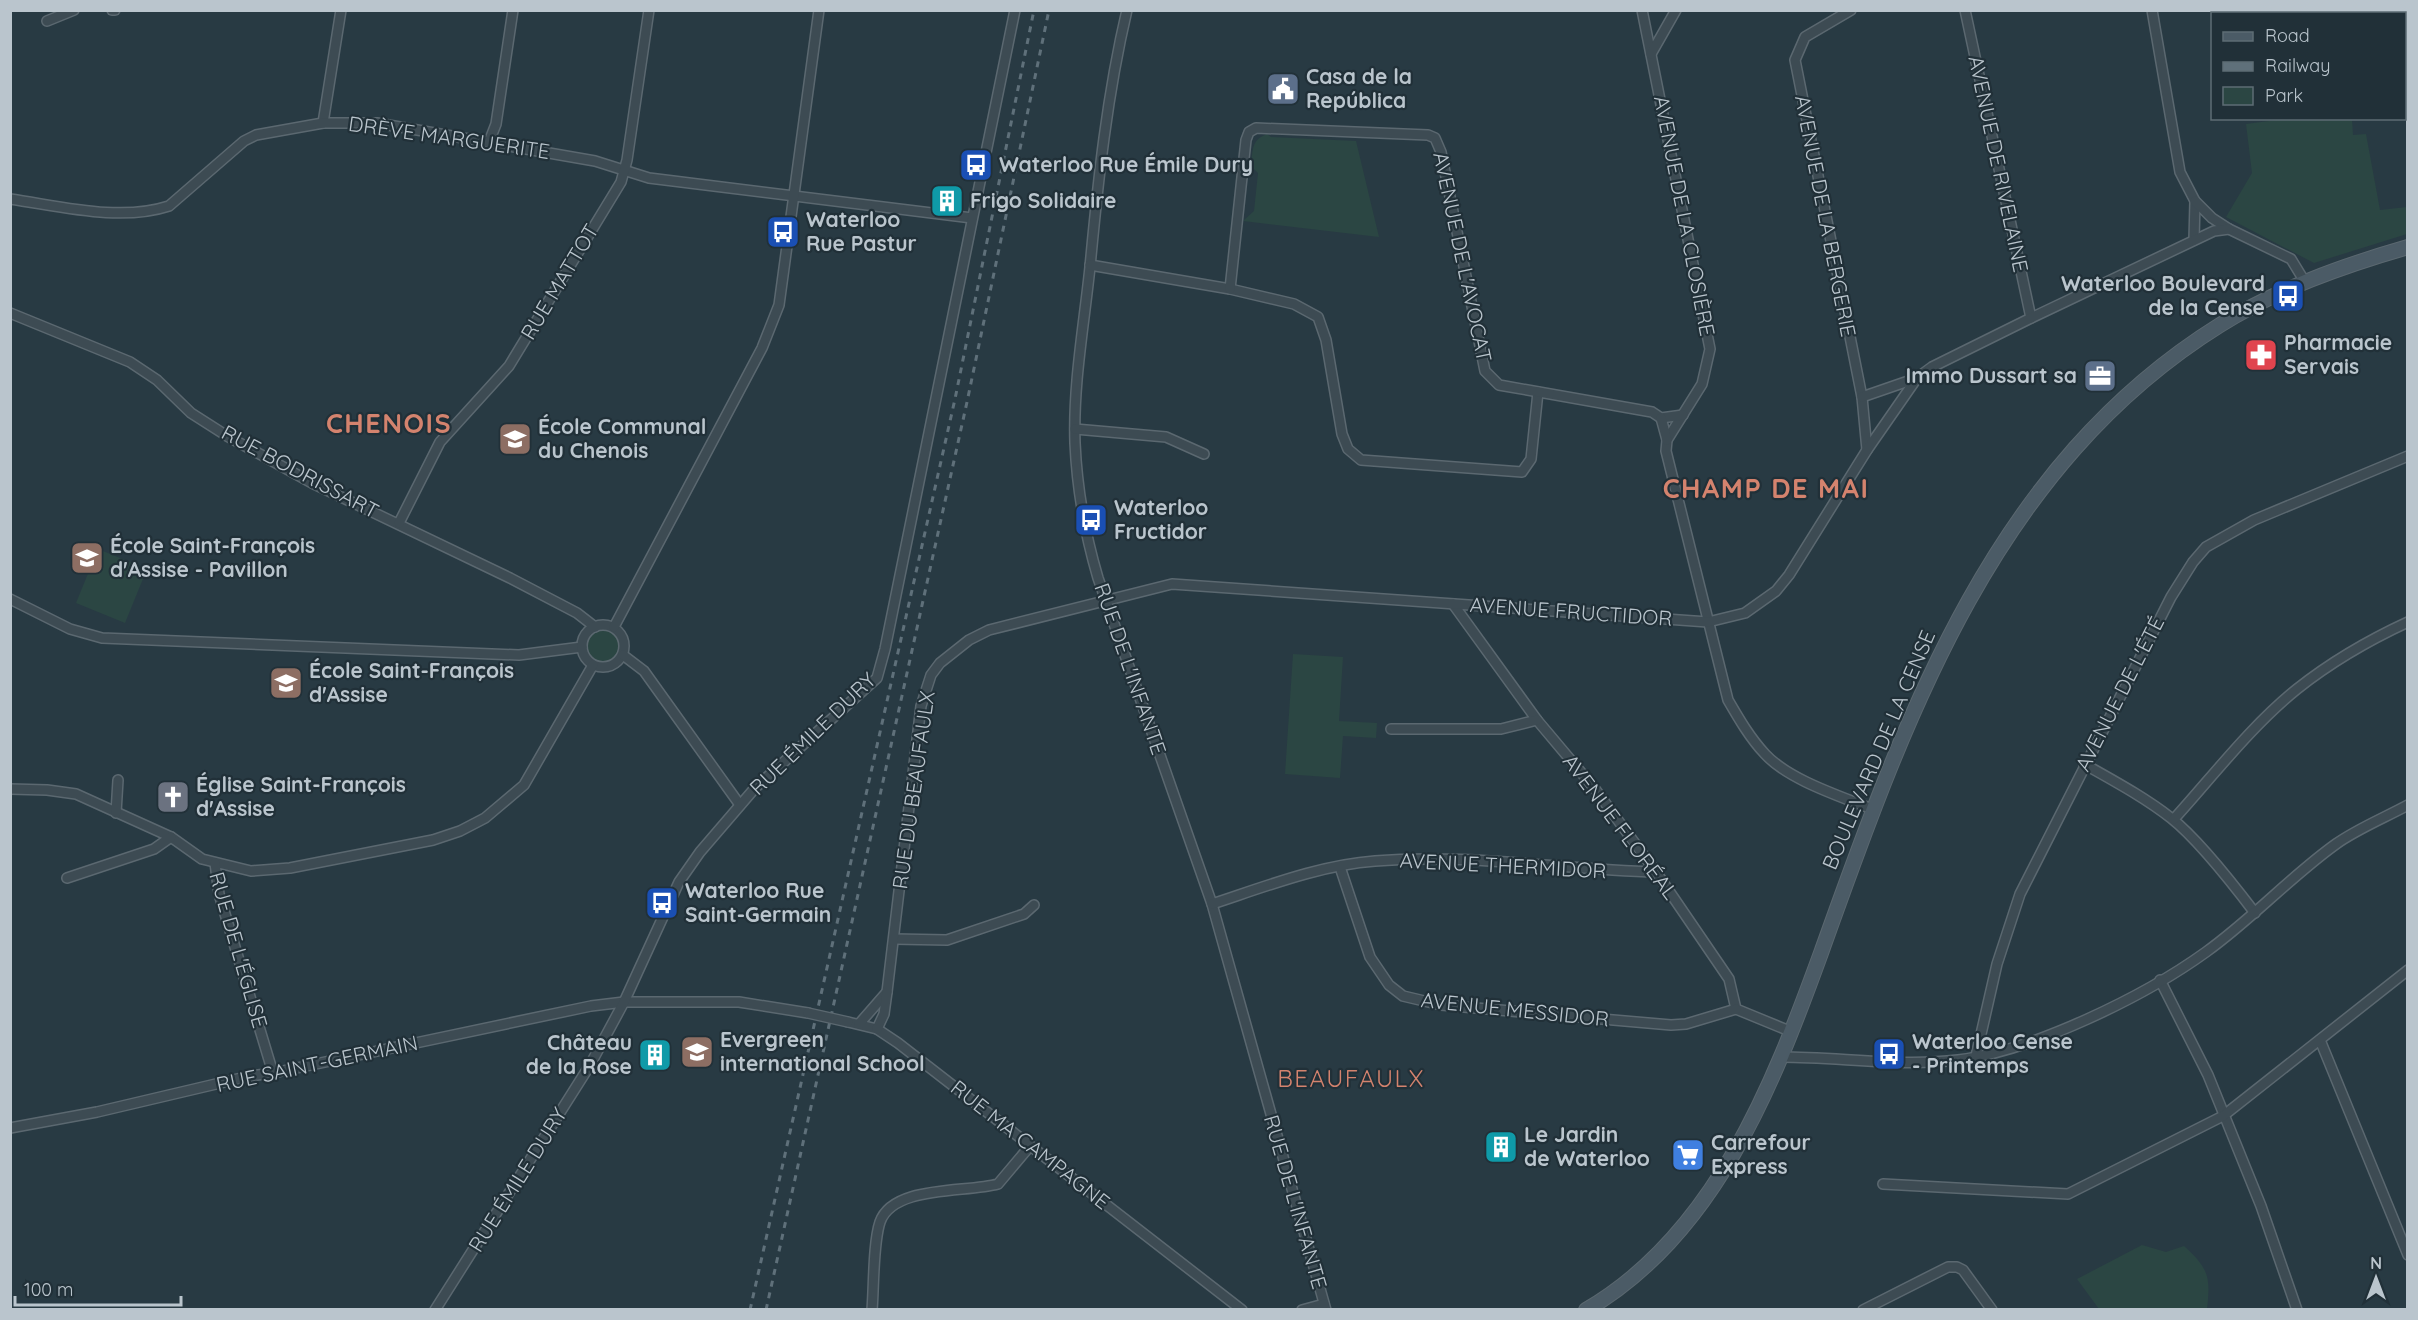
<svg xmlns="http://www.w3.org/2000/svg" width="2418" height="1320" viewBox="0 0 2418 1320" font-family="Quicksand,sans-serif">
  <rect width="100%" height="100%" fill="#283a43"/>
  <g fill="#2b4643">
    <path d="M 2284,119 L 2352,119 L 2353,135 L 2366,134 L 2380,210 L 2407,207 L 2407,234 L 2314,263 L 2226,217 L 2252,173 L 2246,124 Z"/>
    <path d="M 1267,134 L 1271,137 L 1356,141 L 1379,237 L 1243,221 L 1254,211 L 1258,173 L 1251,166 C 1253,150 1251,140 1267,134 Z"/>
    <path d="M 98,549 L 147,569 L 125,623 L 76,603 Z"/>
    <circle cx="603" cy="646" r="16"/>
    <path d="M 1293,654 L 1343,657 L 1339,721 L 1377,723 L 1376,738 L 1343,736 L 1340,778 L 1285,774 Z"/>
    <path d="M 2142,1245 L 2166,1252 L 2184,1246 C 2208,1268 2211,1276 2207,1309 L 2099,1309 L 2077,1279 Z"/>
  </g>
  <g fill="none" stroke-linecap="round" stroke-linejoin="round">
    <defs>
      <g id="minor">
        <path d="M 112,10 L 115,10"/>
        <path d="M 1127,10 C 1107,95 1098,181 1090,267 C 1084,325 1073,384 1075,443 C 1077,488 1085,534 1098,578 L 1212,904 L 1326,1310"/>
        <path d="M 1642,10 L 1710,349 L 1702,384 L 1667,440 L 1666,451 L 1728,700 C 1739,719 1750,738 1765,754 C 1789,780 1840,796 1872,809"/>
        <path d="M 1851,10 L 1805,37 L 1795,60 L 1862,397 L 1867,450"/>
        <path d="M 1965,10 L 2031,318"/>
        <path d="M 2152,10 L 2180,172 L 2195,201 L 2194,240"/>
        <path d="M 2352,10 L 2352,14"/>
        <path d="M 47,21 L 74,10"/>
        <path d="M 1651,54 L 1676,10"/>
        <path d="M 323,123 L 341,10"/>
        <path d="M 489,142 L 496,124 L 513,10"/>
        <path d="M 10,199 C 60,206 120,222 169,206 L 244,141 L 256,135 L 323,123 L 377,123 L 595,161 L 649,178 L 972,218"/>
        <path d="M 2195,201 L 2212,218 L 2229,229 L 2291,259 L 2305,282"/>
        <path d="M 1090,265 L 1230,289 L 1294,304 L 1318,317 L 1326,340 L 1342,434 L 1348,449 L 1361,460 L 1522,472 L 1531,459 L 1538,392"/>
        <path d="M 1230,289 L 1246,140 L 1249,132 L 1256,128 L 1428,135 L 1435,138 L 1441,152 L 1485,371 L 1499,385 L 1652,412 L 1661,418 L 1683,415"/>
        <path d="M 10,313 L 130,362 L 157,380 L 191,413 L 227,436 L 312,483 L 510,578 L 577,613 L 595,627"/>
        <path d="M 1862,397 L 1917,378 L 1932,367 L 2031,318 L 2214,231 L 2229,229"/>
        <path d="M 1661,418 L 1667,440"/>
        <path d="M 1075,429 L 1166,437 L 1204,454"/>
        <path d="M 399,523 L 440,442 L 509,366 L 621,182 L 627,160 L 649,10"/>
        <path d="M 10,599 L 70,629 L 102,638 L 519,655 L 582,647"/>
        <path d="M 1453,604 L 1537,720 L 1595,789 L 1656,872 L 1729,979 L 1736,1009 L 1792,1032"/>
        <circle cx="603" cy="646" r="21"/>
        <path d="M 614,627 L 762,348 L 779,305 L 819,10"/>
        <path d="M 623,655 L 644,671 L 740,805"/>
        <path d="M 1391,729 L 1501,729 L 1537,720"/>
        <path d="M 2084,764 C 2114,781 2144,797 2171,818 C 2199,840 2233,884 2255,913"/>
        <path d="M 10,789 L 47,790 L 76,794 L 171,837 L 202,859 L 251,871 L 290,868 L 433,840 L 460,831 L 485,818 L 524,785 L 593,665"/>
        <path d="M 116,813 L 118,780"/>
        <path d="M 2174,819 C 2213,776 2251,726 2297,689 C 2331,662 2369,640 2408,622"/>
        <path d="M 215,863 L 219,894 L 273,1073"/>
        <path d="M 1340,867 L 1370,957 L 1389,985 L 1403,996 L 1441,1005 L 1671,1025 L 1686,1024 L 1736,1009"/>
        <path d="M 67,878 L 154,849 L 171,837"/>
        <path d="M 1212,904 C 1264,887 1320,865 1375,861 C 1468,853 1563,870 1656,872"/>
        <path d="M 894,939 L 947,940 L 1024,914 L 1034,905"/>
        <path d="M 2160,980 L 2208,1075 L 2261,1206 L 2297,1310"/>
        <path d="M 848,1022 L 877,1029 L 898,1043 L 1242,1310"/>
        <path d="M 859,1024 L 887,992"/>
        <path d="M 877,1029 L 884,1014 L 887,992 L 921,706 L 931,675 L 940,663 L 969,640 L 989,630 L 1172,584 L 1708,622 L 1745,613 L 1776,591 L 1789,575 L 1867,450 L 1917,378"/>
        <path d="M 2320,1040 L 2408,1255"/>
        <path d="M 1976,1056 L 1997,964 L 2020,894 L 2171,597 L 2193,562 L 2206,547 L 2254,520 L 2408,456"/>
        <path d="M 1781,1057 C 1840,1057 1899,1067 1958,1060 C 2033,1051 2145,996 2206,952 C 2252,919 2290,877 2336,844 C 2357,829 2384,818 2408,805"/>
        <path d="M 10,1128 L 97,1112 L 250,1076 L 273,1073 L 591,1006 L 624,1002 L 739,1002 L 808,1013"/>
        <path d="M 1883,1184 L 2068,1194 L 2223,1116 L 2408,970"/>
        <path d="M 435,1310 L 590,1065 L 624,1002 L 679,882 L 700,852 L 755,788 L 877,678 L 885,649 L 1015,10"/>
        <path d="M 872,1310 C 874,1286 873,1243 880,1222 C 893,1185 966,1193 998,1184 L 1030,1146"/>
        <path d="M 1302,1310 L 1324,1304"/>
        <path d="M 1863,1310 L 1948,1267 L 1957,1267 L 1963,1270 L 1992,1310"/>
      </g>
      <path id="secondary" d="M 1586,1310 C 1715,1235 1773,1085 1821,953 C 1906,715 1994,466 2220,325 C 2278,289 2342,266 2408,247"/>
    </defs>
    <use href="#minor" stroke="#5b6870" stroke-width="12"/>
    <use href="#secondary" stroke="#5b6870" stroke-width="16"/>
    <use href="#minor" stroke="#3d4b53" stroke-width="9"/>
    <use href="#secondary" stroke="#4b5b66" stroke-width="14"/>
    <g stroke="#5f707a" stroke-width="3" stroke-dasharray="6 6" stroke-linecap="butt">
      <path d="M 750,1310 L 955,399 L 1034,10"/>
      <path d="M 766,1310 L 967,402 L 1049,10"/>
    </g>
    <defs>
      <path id="minor-bridge" d="M 808,1013 L 848,1022"/>
    </defs>
    <use href="#minor-bridge" stroke="#5b6870" stroke-width="12" stroke-linecap="butt"/>
    <use href="#minor-bridge" stroke="#3d4b53" stroke-width="9"/>
  </g>
  <defs>
    <symbol id="civic-square" viewBox="-11 -11 22 22"><rect x="-9" y="-9" width="18" height="18" rx="4" fill="#5c6f8a" stroke="#213038"/><path d="M-.6-6.5H3V-4.5H.6V-3L4-1V1h2V6H-6V1h2V-1L-.6-3ZM-1.2 2.5V6h2.4V2.5Z" fill="#fff"/></symbol>
    <symbol id="bus-square" viewBox="-11 -11 22 22"><rect x="-9" y="-9" width="18" height="18" rx="4" fill="#1a4fb4" stroke="#213038"/><path d="M-5-6H5V4H4V6H2V4H-2V6H-4V4H-5ZM-3.5-4V0h7V-4ZM-3.5 1.2v1.5H-2V1.2ZM2 1.2v1.5H3.5V1.2Z" fill="#fff"/></symbol>
    <symbol id="building-square" viewBox="-11 -11 22 22"><rect x="-9" y="-9" width="18" height="18" rx="4" fill="#0f9aa8" stroke="#213038"/><path d="M-4-6H4V6H1V3H-1V6H-4ZM-2.5-4.3h1.7v1.8h-1.7ZM.8-4.3h1.7v1.8H.8ZM-2.5-1h1.7V.8h-1.7ZM.8-1h1.7V.8H.8Z" fill="#fff"/></symbol>
    <symbol id="pharmacy-square" viewBox="-11 -11 22 22"><rect x="-9" y="-9" width="18" height="18" rx="4" fill="#e0444e" stroke="#213038"/><path d="M-2-6h4v4h4v4h-4v4h-4v-4h-4v-4h4Z" fill="#fff"/></symbol>
    <symbol id="office-square" viewBox="-11 -11 22 22"><rect x="-9" y="-9" width="18" height="18" rx="4" fill="#5c6f8a" stroke="#213038"/><path d="M-6-3h4V-5.5h4V-3h4V5H-6ZM-1-4.5V-3h2v-1.5ZM-6 0V1H6V0Z" fill="#fff"/></symbol>
    <symbol id="school-square" viewBox="-11 -11 22 22"><rect x="-9" y="-9" width="18" height="18" rx="4" fill="#8d6e63" stroke="#213038"/><path d="M0-5L7-2L0 1L-7-2ZM-4 1L0 2.5L4 1V4Q0 6-4 4Z" fill="#fff"/></symbol>
    <symbol id="church-square" viewBox="-11 -11 22 22"><rect x="-9" y="-9" width="18" height="18" rx="4" fill="#6b7280" stroke="#213038"/><path d="M-1.2-6h2.4v3.5h3.3v2.4h-3.3V6h-2.4V-.1h-3.3v-2.4h3.3Z" fill="#fff"/></symbol>
    <symbol id="supermarket-square" viewBox="-11 -11 22 22"><rect x="-9" y="-9" width="18" height="18" rx="4" fill="#3f7fe0" stroke="#213038"/><path d="M-6-5.5h2.5l.6 2H6L4.5 2H-2.5L-4.4-4H-6ZM-1.5 3.2a1.3 1.3 0 1 0 .1 0ZM3 3.2a1.3 1.3 0 1 0 .1 0Z" fill="#fff"/></symbol>
  </defs>
  <g fill-rule="evenodd">
    <use href="#civic-square" x="1264" y="70" width="38" height="38"/>
    <use href="#bus-square" x="957" y="146" width="38" height="38"/>
    <use href="#building-square" x="928" y="182" width="38" height="38"/>
    <use href="#bus-square" x="764" y="213" width="38" height="38"/>
    <use href="#bus-square" x="2269" y="277" width="38" height="38"/>
    <use href="#pharmacy-square" x="2242" y="336" width="38" height="38"/>
    <use href="#office-square" x="2081" y="357" width="38" height="38"/>
    <use href="#school-square" x="496" y="420" width="38" height="38"/>
    <use href="#bus-square" x="1072" y="501" width="38" height="38"/>
    <use href="#school-square" x="68" y="539" width="38" height="38"/>
    <use href="#school-square" x="267" y="664" width="38" height="38"/>
    <use href="#church-square" x="154" y="778" width="38" height="38"/>
    <use href="#bus-square" x="643" y="884" width="38" height="38"/>
    <use href="#school-square" x="678" y="1033" width="38" height="38"/>
    <use href="#bus-square" x="1870" y="1035" width="38" height="38"/>
    <use href="#building-square" x="636" y="1036" width="38" height="38"/>
    <use href="#building-square" x="1482" y="1128" width="38" height="38"/>
    <use href="#supermarket-square" x="1669" y="1136" width="38" height="38"/>
  </g>
  <g text-anchor="middle" stroke-width="4.5" stroke-linejoin="round" paint-order="stroke">
    <g font-size="21" font-weight="bold" fill="#bac5cd" stroke="#213038" text-anchor="start">
      <text x="1306" y="84">Casa de la<tspan x="1306" dy="24">República</tspan></text>
      <text x="999" y="172">Waterloo Rue Émile Dury</text>
      <text x="970" y="208">Frigo Solidaire</text>
      <text x="806" y="227">Waterloo<tspan x="806" dy="24">Rue Pastur</tspan></text>
      <text x="2265" y="291" text-anchor="end">Waterloo Boulevard<tspan x="2265" dy="24">de la Cense</tspan></text>
      <text x="2284" y="350">Pharmacie<tspan x="2284" dy="24">Servais</tspan></text>
      <text x="2077" y="383" text-anchor="end">Immo Dussart sa</text>
      <text x="538" y="434">École Communal<tspan x="538" dy="24">du Chenois</tspan></text>
      <text x="1114" y="515">Waterloo<tspan x="1114" dy="24">Fructidor</tspan></text>
      <text x="110" y="553">École Saint-François<tspan x="110" dy="24">d'Assise - Pavillon</tspan></text>
      <text x="309" y="678">École Saint-François<tspan x="309" dy="24">d'Assise</tspan></text>
      <text x="196" y="792">Église Saint-François<tspan x="196" dy="24">d'Assise</tspan></text>
      <text x="685" y="898">Waterloo Rue<tspan x="685" dy="24">Saint-Germain</tspan></text>
      <text x="720" y="1047">Evergreen<tspan x="720" dy="24">international School</tspan></text>
      <text x="1912" y="1049">Waterloo Cense<tspan x="1912" dy="24">- Printemps</tspan></text>
      <text x="632" y="1050" text-anchor="end">Château<tspan x="632" dy="24">de la Rose</tspan></text>
      <text x="1524" y="1142">Le Jardin<tspan x="1524" dy="24">de Waterloo</tspan></text>
      <text x="1711" y="1150">Carrefour<tspan x="1711" dy="24">Express</tspan></text>
    </g>
    <g font-size="21" fill="#bac5cd" stroke="#213038">
      <text transform="translate(449 138) rotate(8)" y="7">DRÈVE MARGUERITE</text>
      <text transform="translate(1998 164) rotate(78)" y="7">AVENUE DE RIVELAINE</text>
      <text transform="translate(1684 216) rotate(79)" y="7">AVENUE DE LA CLOSIÈRE</text>
      <text transform="translate(1825 216) rotate(79)" y="7">AVENUE DE LA BERGERIE</text>
      <text transform="translate(1462 257) rotate(78)" y="7">AVENUE DE L'AVOCAT</text>
      <text transform="translate(560 282) rotate(-59)" y="7">RUE MATTOT</text>
      <text transform="translate(300 472) rotate(28)" y="7">RUE BODRISSART</text>
      <text transform="translate(1571 612) rotate(4)" y="7">AVENUE FRUCTIDOR</text>
      <text transform="translate(1130 669) rotate(71)" y="7">RUE DE L'INFANTE</text>
      <text transform="translate(2120 694) rotate(-63)" y="7">AVENUE DE L'ÉTÉ</text>
      <text transform="translate(813 734) rotate(-44)" y="7">RUE ÉMILE DURY</text>
      <text transform="translate(1879 750) rotate(-67)" y="7">BOULEVARD DE LA CENSE</text>
      <text transform="translate(914 790) rotate(-82)" y="7">RUE DU BEAUFAULX</text>
      <text transform="translate(1620 827) rotate(53)" y="7">AVENUE FLORÉAL</text>
      <text transform="translate(1503 866) rotate(3)" y="7">AVENUE THERMIDOR</text>
      <text transform="translate(238 950) rotate(74)" y="7">RUE DE L'ÉGLISE</text>
      <text transform="translate(1515 1010) rotate(6)" y="7">AVENUE MESSIDOR</text>
      <text transform="translate(317 1064) rotate(-12)" y="7">RUE SAINT-GERMAIN</text>
      <text transform="translate(1030 1145) rotate(38)" y="7">RUE MA CAMPAGNE</text>
      <text transform="translate(518 1180) rotate(-58)" y="7">RUE ÉMILE DURY</text>
      <text transform="translate(1295 1202) rotate(74)" y="7">RUE DE L'INFANTE</text>
    </g>
    <g font-size="24" letter-spacing="1.5" fill="#d4836e" stroke="#213038">
      <text x="1351" y="1087">BEAUFAULX</text>
    </g>
    <g font-size="27" font-weight="bold" letter-spacing="1.5" fill="#d4836e" stroke="#213038">
      <text x="389" y="433">CHENOIS</text>
      <text x="1766" y="498">CHAMP DE MAI</text>
    </g>
  </g>
  <rect width="2418" height="1320" fill="none" stroke="#bac5cd" stroke-width="24"/>
  <rect x="2211" y="12" width="195" height="108" fill="#213038" stroke="#5e6c74" stroke-width="1.5"/>
  <rect x="2223" y="32" width="30" height="9" fill="#4b5b66" stroke="#5e6c74" stroke-width="1.5"/>
  <text x="2265" y="42" font-size="18" fill="#bac5cd">Road</text>
  <rect x="2223" y="62" width="30" height="9" fill="#5f707a" stroke="#5e6c74" stroke-width="1.5"/>
  <text x="2265" y="72" font-size="18" fill="#bac5cd">Railway</text>
  <rect x="2223" y="87" width="30" height="18" fill="#2b4643" stroke="#5e6c74" stroke-width="1.5"/>
  <text x="2265" y="102" font-size="18" fill="#bac5cd">Park</text>
  <g transform="translate(2376 1278)" stroke="#213038" stroke-width="4.5" paint-order="stroke">
  <path d="M0-4.5L10 22L0 15L-10 22Z" fill="#bac5cd"/>
  <text y="-9" font-size="16" font-weight="bold" text-anchor="middle" fill="#bac5cd">N</text>
  </g>
  <path d="M15 1296v9h166v-9" fill="none" stroke="#bac5cd" stroke-width="3"/>
  <text x="24" y="1296" font-size="18" fill="#bac5cd" stroke="#213038" stroke-width="4.5" paint-order="stroke">100 m</text>
</svg>
